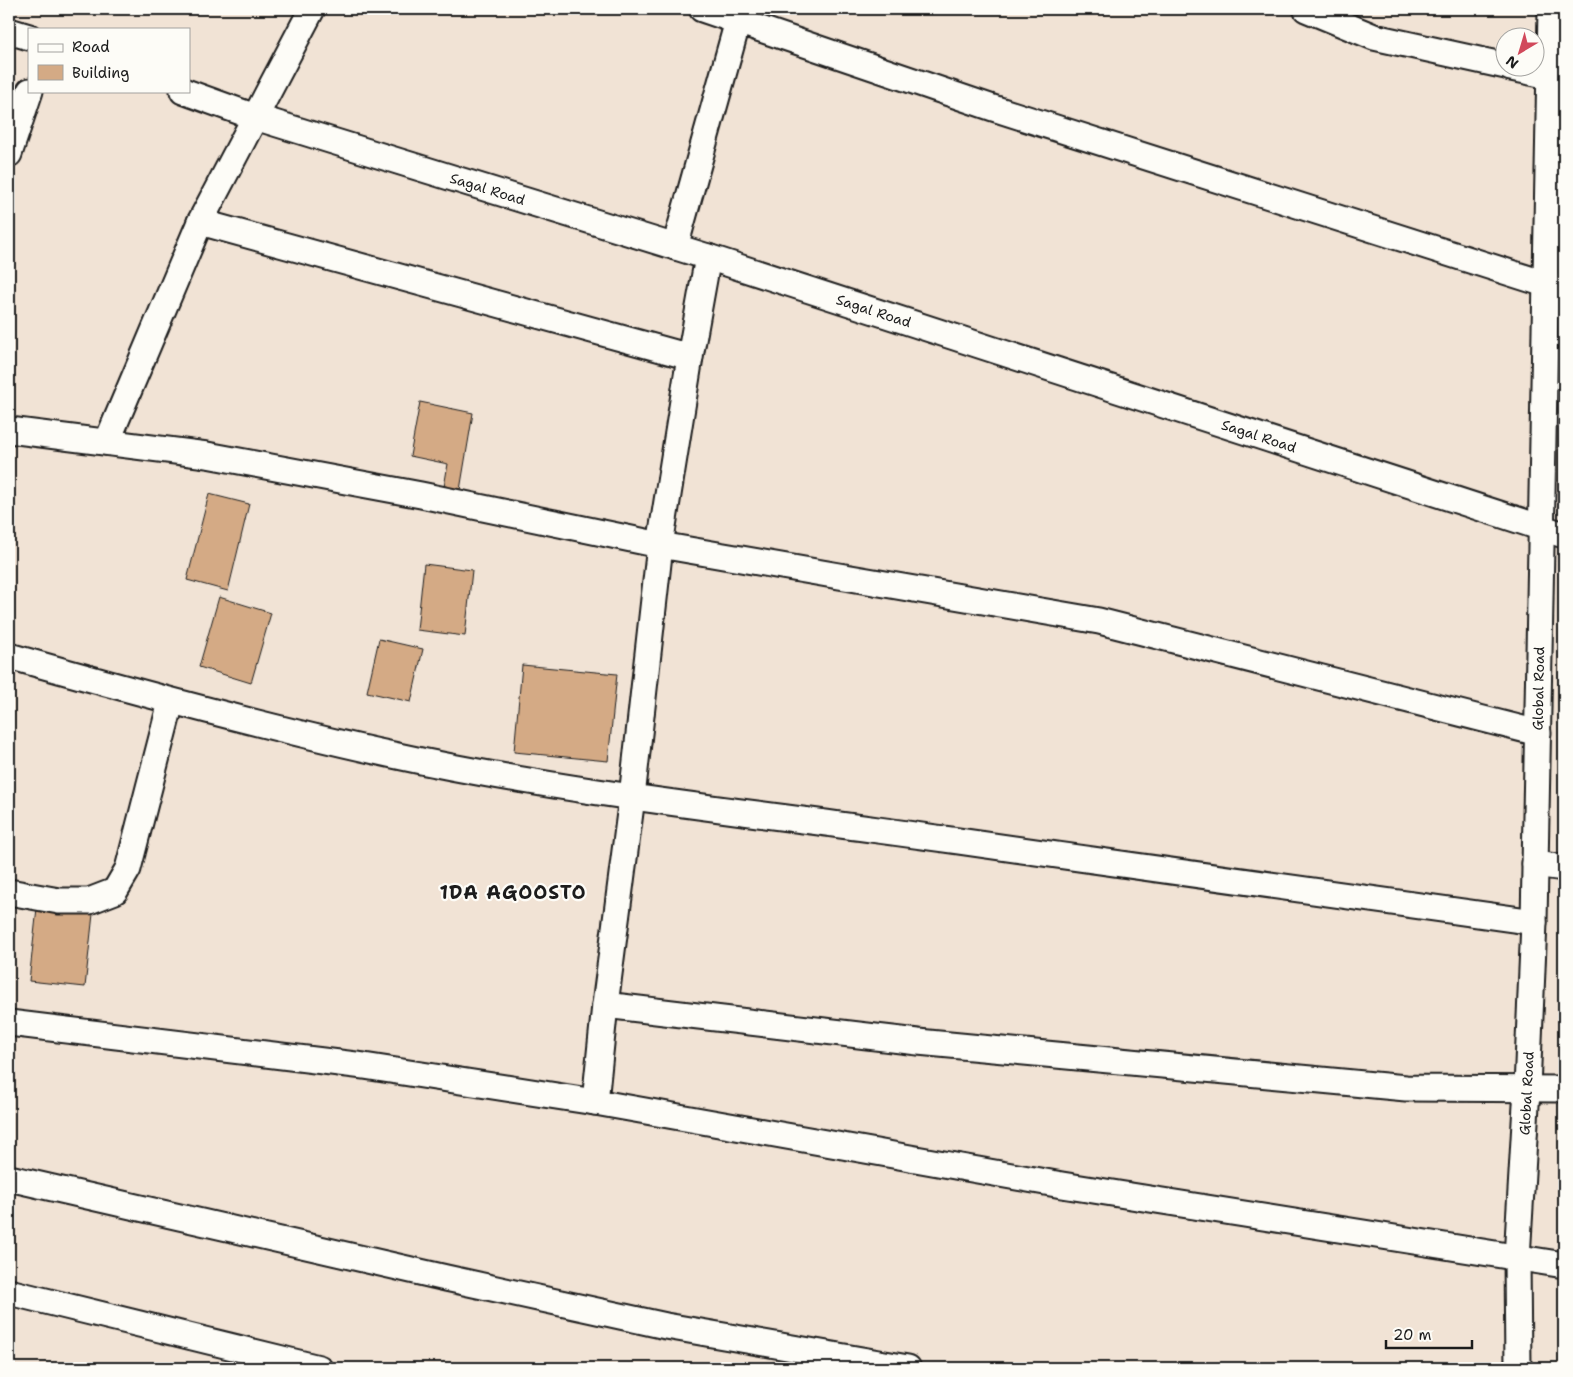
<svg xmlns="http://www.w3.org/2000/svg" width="1573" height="1377" viewBox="0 0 1573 1377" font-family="'Shantell Sans',sans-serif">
  <rect width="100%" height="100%" fill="#f1e3d5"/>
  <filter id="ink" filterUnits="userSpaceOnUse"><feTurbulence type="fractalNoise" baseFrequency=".02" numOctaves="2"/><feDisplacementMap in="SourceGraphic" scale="10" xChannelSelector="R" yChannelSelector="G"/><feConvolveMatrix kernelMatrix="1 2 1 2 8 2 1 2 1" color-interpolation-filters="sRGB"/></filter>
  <g filter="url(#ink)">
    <g fill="#d4aa85" stroke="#1c1c1c">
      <path d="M 420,402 L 473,413 L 460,490 L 444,487 L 448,464 L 410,456 Z"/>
      <path d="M 209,494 L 249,504 L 228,591 L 187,580 Z"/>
      <path d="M 424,564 L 472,570 L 465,636 L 417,630 Z"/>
      <path d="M 219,597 L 271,613 L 251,683 L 199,667 Z"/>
      <path d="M 379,639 L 423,649 L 411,702 L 367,692 Z"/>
      <path d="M 522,665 L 617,674 L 608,761 L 514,752 Z"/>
      <path d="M 37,908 L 93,914 L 85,987 L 29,981 Z"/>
    </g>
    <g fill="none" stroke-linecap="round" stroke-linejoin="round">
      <defs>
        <g id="street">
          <path d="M 702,9 L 993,108 L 1564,290"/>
          <path d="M 1306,9 L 1374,37 L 1506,66"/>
          <path d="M 9,31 L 29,37"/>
          <path d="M 1511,68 L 1550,76"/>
          <path id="s1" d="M 183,91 L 255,117 L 708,257 L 1564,535"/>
          <path d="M 9,154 L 30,91"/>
          <path d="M 200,222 L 690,357"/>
          <path d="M 675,247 L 738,21"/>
          <path d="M 9,430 L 207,455 L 421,495 L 660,545 L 1099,621 L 1538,733"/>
          <path d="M 107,442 L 200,222 L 312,9"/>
          <path d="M 9,656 C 136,692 264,727 393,755 C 553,790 716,808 878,830 C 1097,860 1316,891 1534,922"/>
          <path d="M 1535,864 L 1564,868"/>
          <path d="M 9,892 L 59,901 L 89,901 L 115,891 L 128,869 L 171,702"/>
          <path d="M 605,1005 L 918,1042 L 1406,1088 L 1564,1089"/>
          <path d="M 9,1023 L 364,1066 L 595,1102 L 1062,1185 L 1564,1265"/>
          <path d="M 595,1102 L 605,1005 L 632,797 L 660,545 L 690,357 L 708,257"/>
          <path d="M 9,1178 L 446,1278 L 666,1326 L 908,1368"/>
          <path d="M 9,1292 L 319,1368"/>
          <path id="s2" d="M 1518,1368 L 1517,1258 L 1527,1088 L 1534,922 L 1551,9"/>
        </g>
      </defs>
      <use href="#street" stroke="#1c1c1c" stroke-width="29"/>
      <use href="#street" stroke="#fdfcf7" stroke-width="25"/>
    </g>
  </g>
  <g text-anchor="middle" stroke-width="4.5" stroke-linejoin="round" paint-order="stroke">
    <g font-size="14" fill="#1c1c1c" stroke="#fdfcf7">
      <text dy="5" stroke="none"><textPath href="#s1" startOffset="320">Sagal Road</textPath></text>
      <text dy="5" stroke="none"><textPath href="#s1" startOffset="725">Sagal Road</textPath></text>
      <text dy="5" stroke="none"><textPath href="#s1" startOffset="1130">Sagal Road</textPath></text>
      <text dy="5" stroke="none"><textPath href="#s2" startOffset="680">Global Road</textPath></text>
      <text dy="5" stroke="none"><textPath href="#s2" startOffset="275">Global Road</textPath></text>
    </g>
    <g font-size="19" font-weight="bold" letter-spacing="1" fill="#1c1c1c" stroke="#fdfcf7">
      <text x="513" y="899">1DA AGOOSTO</text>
    </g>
  </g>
  <rect width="1573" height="1377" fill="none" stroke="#fdfcf7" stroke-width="30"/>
  <rect x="15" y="15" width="1543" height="1347" fill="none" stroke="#1c1c1c" stroke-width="2" filter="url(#ink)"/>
  <rect x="28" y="28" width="162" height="65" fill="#fdfcf7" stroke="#a3a29f"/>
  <rect x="38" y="44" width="25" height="8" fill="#fdfcf7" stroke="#a3a29f"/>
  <text x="72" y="52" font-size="15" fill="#1c1c1c">Road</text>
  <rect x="38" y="65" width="25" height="15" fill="#d4aa85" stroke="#a3a29f"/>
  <text x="72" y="78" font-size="15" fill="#1c1c1c">Building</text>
  <g transform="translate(1520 52) rotate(218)"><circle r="24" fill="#fdfcf7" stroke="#a3a29f"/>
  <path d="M0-4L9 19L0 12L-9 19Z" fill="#d1495b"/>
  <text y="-8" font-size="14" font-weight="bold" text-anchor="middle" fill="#1c1c1c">N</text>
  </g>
  <path d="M1386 1340v8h86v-8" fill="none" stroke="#1c1c1c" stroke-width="2.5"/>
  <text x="1393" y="1340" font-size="15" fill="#1c1c1c" stroke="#fdfcf7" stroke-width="4" paint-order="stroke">20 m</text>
</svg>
